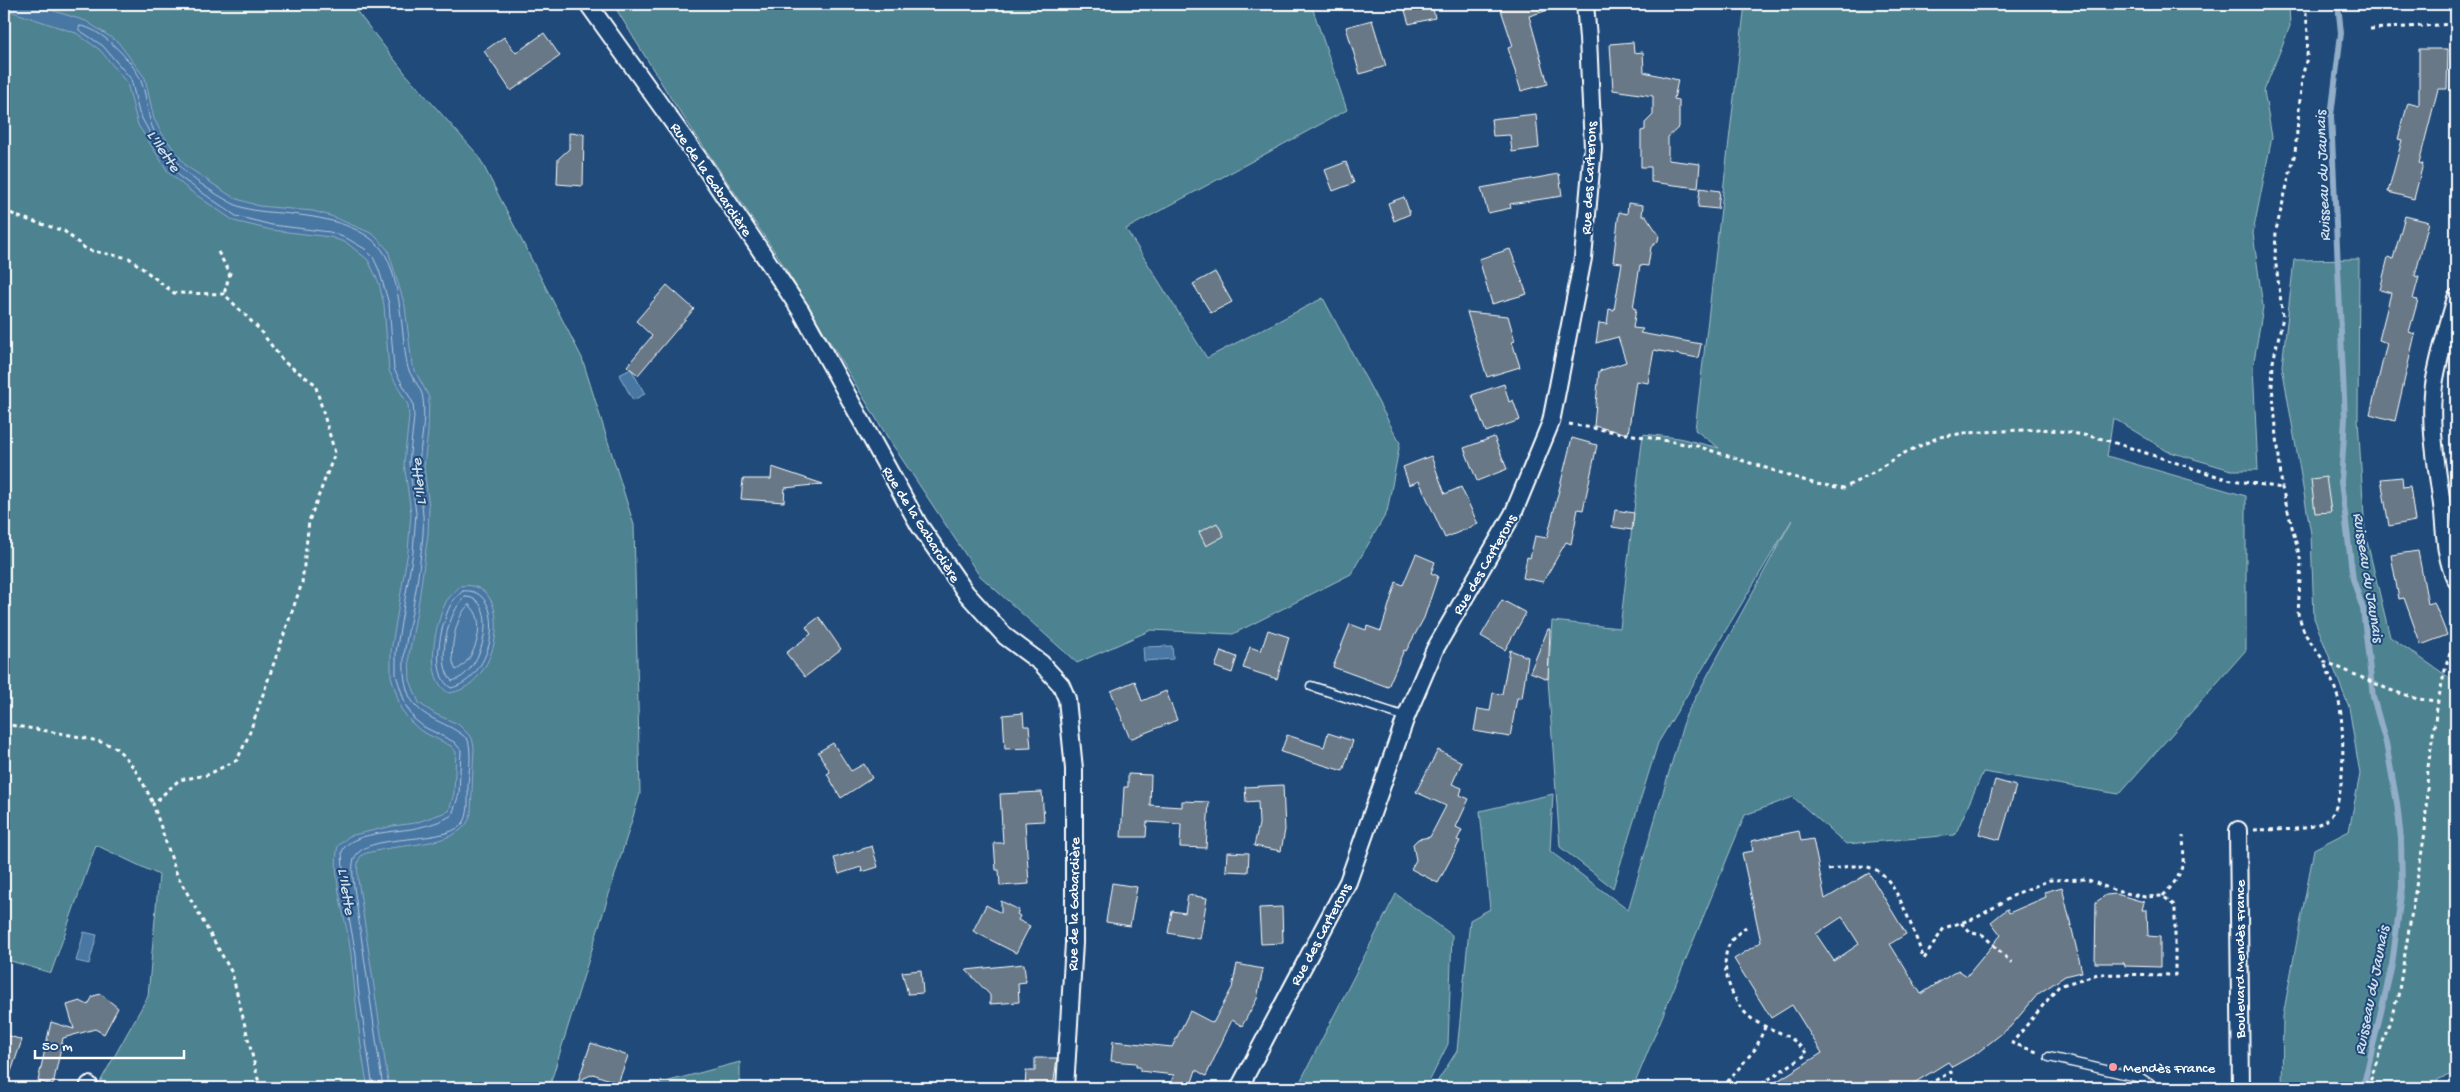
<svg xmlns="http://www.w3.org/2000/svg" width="2460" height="1092" viewBox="0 0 2460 1092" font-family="'Gochi Hand',sans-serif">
  <rect width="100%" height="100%" fill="#1f4a7a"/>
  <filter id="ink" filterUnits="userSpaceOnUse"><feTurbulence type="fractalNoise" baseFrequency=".02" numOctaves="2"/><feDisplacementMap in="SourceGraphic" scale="10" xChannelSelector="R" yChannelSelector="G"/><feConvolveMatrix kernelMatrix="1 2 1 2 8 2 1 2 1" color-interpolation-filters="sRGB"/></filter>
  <g filter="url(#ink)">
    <g fill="#4d8290" stroke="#a6c0c8">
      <path d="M 4,4 L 351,4 L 405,73 L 478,155 L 582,358 L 634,525 L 640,794 L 549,1088 L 131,1088 L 100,1082 L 148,996 L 159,875 L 96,845 L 51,973 L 4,959 Z"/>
      <path d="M 613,4 L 1311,4 L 1347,110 L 1126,229 L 1207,358 L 1323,298 L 1400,443 L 1387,512 L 1351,574 L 1233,634 L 1151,630 L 1077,663 L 979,575 L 888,438 L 779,258 L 670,97 Z"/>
      <path d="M 1745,4 L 2289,4 L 2290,26 L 2264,91 L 2272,137 L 2253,233 L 2263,307 L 2253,367 L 2258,470 L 2231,470 L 2167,451 L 2113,418 L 2107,456 L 2246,496 L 2246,650 L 2119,794 L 1983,772 L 1955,835 L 1846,844 L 1793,797 L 1745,815 L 1633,1088 L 1433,1088 L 1457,1051 L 1470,920 L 1490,909 L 1480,811 L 1553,794 L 1550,851 L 1628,910 L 1686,715 L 1792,520 L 1658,743 L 1613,888 L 1560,847 L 1548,679 L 1552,621 L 1620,628 L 1643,434 L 1679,438 L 1719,448 L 1695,430 Z"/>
      <path d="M 2359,259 L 2358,419 L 2365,533 L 2390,637 L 2456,682 L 2456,1073 L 2438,1079 L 2437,1088 L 2282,1088 L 2283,1016 L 2314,849 L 2349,831 L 2360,774 L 2349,707 L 2314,618 L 2311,534 L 2282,366 L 2294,260 Z"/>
      <path d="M 1396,894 L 1452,935 L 1448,1044 L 1426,1088 L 1297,1088 Z"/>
      <path d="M 740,1062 L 740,1088 L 643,1088 Z"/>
    </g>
    <g fill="#4877a4" stroke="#91adc8">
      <path d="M 4,4 L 32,4 L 86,21 L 118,42 L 145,78 L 154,119 L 161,132 L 186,166 L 234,198 L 259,206 L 313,211 L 331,216 L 373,234 L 388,250 L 405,306 L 412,365 L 429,397 L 428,432 L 424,467 L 429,507 L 428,534 L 419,600 L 409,655 L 410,680 L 419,703 L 435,714 L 458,724 L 472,738 L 474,747 L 471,813 C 465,847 403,843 376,851 C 371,852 364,853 361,856 C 356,862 358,872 358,879 L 389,1088 L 368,1088 C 359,1044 356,999 351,954 C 347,920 333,886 337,851 L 338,846 L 349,836 L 393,826 L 415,823 L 449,811 L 454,793 L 456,752 L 451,746 L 421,731 L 411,722 L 401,709 L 391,676 L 391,651 L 408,551 L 411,513 L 404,463 L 409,417 L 408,405 L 389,371 L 384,305 L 379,283 L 368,260 L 347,243 L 330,237 L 271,230 L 234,221 L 189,190 L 169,173 L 138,125 L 127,83 L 100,50 L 76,33 L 4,9 Z"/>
      <path d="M 631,369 L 645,394 L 633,400 L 619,375 Z"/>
      <path d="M 460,586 C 516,577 503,686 449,693 C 423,679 435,626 445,604 C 448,597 455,592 460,586 Z"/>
      <path d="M 1172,646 L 1173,659 L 1144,661 L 1143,647 Z"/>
      <path d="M 84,932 L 97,935 L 89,964 L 76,961 Z"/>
    </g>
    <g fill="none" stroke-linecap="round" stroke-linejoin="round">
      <g stroke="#b6c9db" stroke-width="1">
        <path d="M 80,26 C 100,27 134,62 141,81 C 148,98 146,116 155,133 L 154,136 L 151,135 L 139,113 L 131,79 L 103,46 L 79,30 Z"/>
        <path d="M 463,591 C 507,586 498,677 451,688 C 429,675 441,624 450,606 C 453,600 458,595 463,591 Z"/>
        <path d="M 465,597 C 500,596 485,674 452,681 C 435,664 448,611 465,597 Z"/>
        <path d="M 469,605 C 489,619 475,662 456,670 C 447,657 456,613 469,605 Z"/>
        <path d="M 373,1088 L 358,987 L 356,955 L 344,891 L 342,852 C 348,832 399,832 416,828 C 429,825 441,822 452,815 L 459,794 L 461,750 L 454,742 L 424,727 L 414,719 L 406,706 L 396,675 L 396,652 L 413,552 L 416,513 L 409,463 L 414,417 L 413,403 L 394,369 L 389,304 L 379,270 L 373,257 L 365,249 L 348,239 L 330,232 L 272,225 L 236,216 L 181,178 L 155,141 L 157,138 C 167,143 174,159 182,168 C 192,180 223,199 238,206 C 251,211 267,212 281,213 C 313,216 354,221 378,245 C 401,268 401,332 407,364 C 409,377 422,386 423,399 C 426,422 420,444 419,467 C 418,489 425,511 423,534 C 421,556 418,579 414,601 C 409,632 397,665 409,695 C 420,721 450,721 468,740 C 472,754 469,771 468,786 C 468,796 469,811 465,820 C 453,846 374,832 357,854 C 351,861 353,871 353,880 L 383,1088"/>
      </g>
      <path stroke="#91adc8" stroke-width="6" d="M 2338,4 L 2341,33 L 2331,116 L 2345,419 L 2341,482 L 2353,579 L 2363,609 L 2373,697 L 2386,743 L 2397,803 L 2401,839 L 2402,887 L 2392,965 L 2363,1088"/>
    </g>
    <g fill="#677887" stroke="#fff" fill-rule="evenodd">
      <path d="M 1403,4 L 1432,4 L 1435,18 L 1409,24 Z"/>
      <path d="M 1499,4 L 1558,4 L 1558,7 L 1529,16 L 1548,84 L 1521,91 L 1508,48 L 1513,46 Z"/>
      <path d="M 1372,20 L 1386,66 L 1360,74 L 1346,27 Z"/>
      <path d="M 544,33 L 560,56 L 511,91 L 484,51 L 504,37 L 516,53 Z"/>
      <path d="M 1633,42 L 1634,53 L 1643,52 L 1644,72 L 1678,80 L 1674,99 L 1679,100 L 1679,127 L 1668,137 L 1668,160 L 1700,164 L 1698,188 L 1651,182 L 1651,167 L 1641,167 L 1641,131 L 1645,130 L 1645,123 L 1653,115 L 1653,96 L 1613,90 L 1610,44 Z"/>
      <path d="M 2419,49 L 2448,49 L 2447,89 L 2438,89 L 2419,163 L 2423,164 L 2414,199 L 2388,192 L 2402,140 L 2398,139 L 2408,103 L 2419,106 Z"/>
      <path d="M 1536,114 L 1539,148 L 1512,152 L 1510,135 L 1493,136 L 1491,119 Z"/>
      <path d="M 569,133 L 584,134 L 583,186 L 557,184 L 558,159 L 569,149 Z"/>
      <path d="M 1346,162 L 1354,183 L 1333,191 L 1325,170 Z"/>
      <path d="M 1559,174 L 1562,196 L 1510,204 L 1511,208 L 1488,213 L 1481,188 Z"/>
      <path d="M 1700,188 L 1720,191 L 1718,209 L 1698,207 Z"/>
      <path d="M 1404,197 L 1410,214 L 1394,221 L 1388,203 Z"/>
      <path d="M 1628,203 L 1643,205 L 1642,216 L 1646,216 L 1659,235 L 1658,241 L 1651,247 L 1648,266 L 1640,265 L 1633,308 L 1636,309 L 1633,328 L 1643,329 L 1640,333 L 1701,344 L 1698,358 L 1654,350 L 1648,383 L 1636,381 L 1628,434 L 1594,426 L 1599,371 L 1626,362 L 1618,337 L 1596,343 L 1599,323 L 1607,324 L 1609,309 L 1614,310 L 1622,263 L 1613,262 L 1619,212 L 1627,214 Z"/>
      <path d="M 2405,216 L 2429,222 L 2415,276 L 2419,277 L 2413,299 L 2418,300 L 2409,332 L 2415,334 L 2395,421 L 2370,414 L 2387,343 L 2379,340 L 2391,293 L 2380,290 L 2388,257 L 2393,259 Z"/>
      <path d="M 1510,249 L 1527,294 L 1492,304 L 1479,259 Z"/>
      <path d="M 1215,272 L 1232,302 L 1211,313 L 1193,284 Z"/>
      <path d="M 667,285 L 694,309 L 638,375 L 627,366 L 652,336 L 636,321 Z"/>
      <path d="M 1467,312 L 1508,316 L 1515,341 L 1512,342 L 1520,367 L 1487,377 Z"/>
      <path d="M 1504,384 L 1509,402 L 1513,400 L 1520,420 L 1486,432 L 1472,395 Z"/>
      <path d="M 1494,437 L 1507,469 L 1477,481 L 1464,448 Z"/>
      <path d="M 1572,438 L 1597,445 L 1583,510 L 1578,509 L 1571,544 L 1566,542 L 1543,582 L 1523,578 L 1527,557 L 1530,558 L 1535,536 L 1547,538 Z"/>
      <path d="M 1431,456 L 1445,494 L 1461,487 L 1478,524 L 1445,538 L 1419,481 L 1409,485 L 1403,467 Z"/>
      <path d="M 772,467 L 823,484 L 785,488 L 784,502 L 741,499 L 743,479 L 771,479 Z"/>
      <path d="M 2326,477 L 2331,512 L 2315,513 L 2311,479 Z"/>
      <path d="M 2402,477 L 2403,487 L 2410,486 L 2415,521 L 2389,526 L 2381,479 Z"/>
      <path d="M 1615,510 L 1634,513 L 1632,530 L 1612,527 Z"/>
      <path d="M 1217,523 L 1224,536 L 1206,546 L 1199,532 Z"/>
      <path d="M 2418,551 L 2428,604 L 2434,602 L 2447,635 L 2421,645 L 2404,598 L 2399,599 L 2391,555 Z"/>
      <path d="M 1416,554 L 1435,562 L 1431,573 L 1438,576 L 1424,618 L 1406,651 L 1404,650 L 1388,687 L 1333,667 L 1350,624 L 1366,630 L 1367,626 L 1381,631 L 1396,582 L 1403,585 Z"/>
      <path d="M 1502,600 L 1526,613 L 1505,650 L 1481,636 Z"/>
      <path d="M 819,617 L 841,649 L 805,677 L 786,653 L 811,634 L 806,627 Z"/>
      <path d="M 1548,629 L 1550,629 L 1548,679 L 1530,672 Z"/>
      <path d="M 1268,630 L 1289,637 L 1277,679 L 1243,668 L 1250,647 L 1261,651 Z"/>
      <path d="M 1510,650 L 1528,657 L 1522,698 L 1517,698 L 1510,737 L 1474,731 L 1478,709 L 1490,711 L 1493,693 L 1502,694 Z"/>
      <path d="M 1221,651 L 1237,657 L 1232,673 L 1215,667 Z"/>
      <path d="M 1135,681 L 1142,701 L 1166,691 L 1177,720 L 1130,739 L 1111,691 Z"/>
      <path d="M 1023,713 L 1024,726 L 1029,726 L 1031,748 L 1005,749 L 1003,715 Z"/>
      <path d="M 1328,733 L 1353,741 L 1343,771 L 1281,752 L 1287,735 L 1324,747 Z"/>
      <path d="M 833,743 L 851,771 L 864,764 L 872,778 L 841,798 L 827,774 L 830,772 L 818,752 Z"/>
      <path d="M 1438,750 L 1462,762 L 1452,784 L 1462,788 L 1460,795 L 1469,799 L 1456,827 L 1462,830 L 1457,840 L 1460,841 L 1438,883 L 1411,869 L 1416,860 L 1413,844 L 1418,839 L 1430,837 L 1446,806 L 1416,792 Z"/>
      <path d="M 1128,774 L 1151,775 L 1150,805 L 1182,807 L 1182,801 L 1209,802 L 1206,848 L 1180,847 L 1181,824 L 1147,822 L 1146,837 L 1121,837 L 1124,787 L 1128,787 Z"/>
      <path d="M 1995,780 L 2016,786 L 2000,840 L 1979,834 Z"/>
      <path d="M 1283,785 L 1285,830 L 1281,851 L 1254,846 L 1259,824 L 1258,801 L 1246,802 L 1245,787 Z"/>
      <path d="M 1042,792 L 1044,821 L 1025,822 L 1029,884 L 1000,886 L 999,870 L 996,870 L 994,843 L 1003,843 L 1000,794 Z"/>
      <path d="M 1799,831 L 1801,841 L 1813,839 L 1825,899 L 1869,873 L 1906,934 L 1890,944 L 1921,994 L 1958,970 L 1967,976 L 2001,935 L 1991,922 L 2007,909 L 2009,913 L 2046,897 L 2044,892 L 2062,887 L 2082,972 L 2065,976 L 2038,994 L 2010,1027 L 1977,1053 L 1952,1067 L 1948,1062 L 1906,1088 L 1766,1088 L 1822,1053 L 1792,1005 L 1771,1018 L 1734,959 L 1761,942 L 1742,853 L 1753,851 L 1751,841 ZM 1842,917 L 1859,944 L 1834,961 L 1816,934 Z"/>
      <path d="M 872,846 L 878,867 L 862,872 L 861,867 L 839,874 L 834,858 Z"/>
      <path d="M 1227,852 L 1249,853 L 1248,872 L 1226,871 Z"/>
      <path d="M 1112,883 L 1137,887 L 1130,926 L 1106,922 Z"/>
      <path d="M 2116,894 L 2144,902 L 2142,910 L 2147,910 L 2148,936 L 2160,937 L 2160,967 L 2125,966 L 2124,963 L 2095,963 L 2096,902 L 2106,895 Z"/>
      <path d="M 1188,895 L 1207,898 L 1200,939 L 1168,933 L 1172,911 L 1185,913 Z"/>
      <path d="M 1001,901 L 1019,910 L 1017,914 L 1020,916 L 1018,920 L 1030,926 L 1016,953 L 973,931 L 986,905 L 1001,913 Z"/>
      <path d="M 1282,907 L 1283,943 L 1261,944 L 1259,908 Z"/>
      <path d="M 1024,964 L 1026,982 L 1018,983 L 1019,1002 L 990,1004 L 990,995 L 966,970 Z"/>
      <path d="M 1237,964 L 1263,969 L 1257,999 L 1242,1026 L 1232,1020 L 1206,1076 L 1196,1070 L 1190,1088 L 1179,1088 L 1170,1084 L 1174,1075 L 1140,1071 L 1140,1067 L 1136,1067 L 1136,1063 L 1111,1061 L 1113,1041 L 1172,1047 L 1190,1011 L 1213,1023 L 1232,988 Z"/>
      <path d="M 921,970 L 923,993 L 908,994 L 902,972 Z"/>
      <path d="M 101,994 L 118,1008 L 104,1034 L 95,1029 L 63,1038 L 53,1085 L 38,1081 L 51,1022 L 74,1029 L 67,1005 L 80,1001 L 88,1005 L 93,996 Z"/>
      <path d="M 4,1034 L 22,1040 L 6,1086 L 4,1085 Z"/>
      <path d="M 591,1043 L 628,1056 L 618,1083 L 593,1074 L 578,1081 Z"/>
      <path d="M 1035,1058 L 1057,1058 L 1053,1088 L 1025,1088 L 1026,1071 L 1035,1071 Z"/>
    </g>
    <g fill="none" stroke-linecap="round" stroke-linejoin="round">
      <defs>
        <g id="lane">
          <path d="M 1311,686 L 1406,717"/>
          <path d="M 2049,1057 L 2141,1078 L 2156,1088"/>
        </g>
        <g id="street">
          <path d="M 588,4 L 704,166 L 801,311 L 919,525 L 966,593 L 1006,637 L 1041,663 L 1061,685 L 1067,699 L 1074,769 L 1074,943 L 1065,1088"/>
          <path d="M 2456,298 C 2448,325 2440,352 2435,379 C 2427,422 2438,470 2443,513 C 2445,535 2446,561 2456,580"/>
          <path d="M 2238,830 L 2241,1088"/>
          <path d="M 88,1088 L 89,1085"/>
          <path d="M 1239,1088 L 1348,882 L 1406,717 L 1435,649 L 1513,514 L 1551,422 L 1583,258 L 1593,148 L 1588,38 L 1585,4"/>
        </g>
      </defs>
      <use href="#lane" stroke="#fff" stroke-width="11"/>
      <use href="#street" stroke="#fff" stroke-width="20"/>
      <g stroke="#fff" stroke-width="3" stroke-dasharray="4 4" stroke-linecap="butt">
        <path d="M 2305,4 L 2308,33 L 2307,57 L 2302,78 L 2295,153 L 2276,230 L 2275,258 L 2283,317 L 2273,362 L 2272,386 L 2282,488 L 2301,562 L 2298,614 L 2305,634 L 2324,661 L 2390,690 L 2418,699 L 2438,701"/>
        <path d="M 2370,29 L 2456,24"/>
        <path d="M 4,209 L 16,216 L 64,231 L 87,250 L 129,258 L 174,293 L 224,294 L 259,329 L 284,362 L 315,384 L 335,453 L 309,521 L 302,583 L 248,737 L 237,760 L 207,775 L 179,780 L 153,804 L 177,875 L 232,973 L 259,1083 L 262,1088"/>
        <path d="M 218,252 L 230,273 L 224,294"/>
        <path d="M 1569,424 L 1697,446 L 1816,484 L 1844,488 L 1871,474 L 1898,456 L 1939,437 L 1965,433 L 2041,429 L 2068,432 L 2103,439 L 2226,479 L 2282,488"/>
        <path d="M 4,724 C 25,728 105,738 117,749 C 133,763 145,785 153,804"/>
        <path d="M 2254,830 C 2276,829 2311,833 2329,818 C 2347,803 2344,725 2339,702 C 2336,689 2330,676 2324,663"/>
        <path d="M 1828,870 C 1843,867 1859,863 1874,869 C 1897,877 1915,937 1924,959 L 1944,928 L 1976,918 L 2018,893 L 2050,880 L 2086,879 L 2116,891 L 2145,897 L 2163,896 L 2175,906 L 2175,975 L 2098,974 L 2059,986 L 2012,1043 L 2037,1052"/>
        <path d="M 2163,896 C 2183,874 2185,866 2183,836"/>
        <path d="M 1961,923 L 1972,933 L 1983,935 L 2012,963"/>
        <path d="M 1746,927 C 1741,931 1733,937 1730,943 C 1717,966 1733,1005 1752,1019 C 1763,1027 1775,1030 1787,1036 C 1795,1040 1801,1047 1807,1054 L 1766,1081 L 1761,1085 L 1761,1088"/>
        <path d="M 1722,1088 L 1756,1048 L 1765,1027"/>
        <path d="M 1921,1088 L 1951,1072 L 1952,1088"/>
        <path d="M 2368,1088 L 2398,996 L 2425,832 L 2428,767 L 2438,701 L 2446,666 L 2456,634"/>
      </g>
      <use href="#lane" stroke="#1f4a7a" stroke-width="8"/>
      <use href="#street" stroke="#1f4a7a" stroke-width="16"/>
    </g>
  </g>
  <circle fill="#ff9aa2" stroke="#1f4a7a" stroke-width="2" cx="2113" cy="1067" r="5"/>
  <g text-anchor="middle" stroke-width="4" stroke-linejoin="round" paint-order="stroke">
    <g font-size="15" fill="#fff" stroke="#1f4a7a">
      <text transform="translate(1588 178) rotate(-87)" y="5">Rue des Carterons</text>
      <text transform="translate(712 179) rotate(56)" y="5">Rue de la Gabardière</text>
      <text transform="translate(922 524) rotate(58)" y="5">Rue de la Gabardière</text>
      <text transform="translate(1484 564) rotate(-60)" y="5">Rue des Carterons</text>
      <text transform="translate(1073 904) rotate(-89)" y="5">Rue de la Gabardière</text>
      <text transform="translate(1320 934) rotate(-62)" y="5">Rue des Carterons</text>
      <text transform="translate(2239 959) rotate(-90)" y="5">Boulevard Mendès France</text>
    </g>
    <g font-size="15" fill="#fff" stroke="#1f4a7a" text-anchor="start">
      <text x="2123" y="1072">Mendès France</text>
    </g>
    <g font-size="16" font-style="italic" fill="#d1dde8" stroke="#1f4a7a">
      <text transform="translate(165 150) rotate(56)" y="6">L'Ilette</text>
      <text transform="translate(2321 176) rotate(-92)" y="6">Ruisseau du Jaunais</text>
      <text transform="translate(417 482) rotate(-96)" y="6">L'Ilette</text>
      <text transform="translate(2370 577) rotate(81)" y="6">Ruisseau du Jaunais</text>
      <text transform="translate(348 891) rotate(81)" y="6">L'Ilette</text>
      <text transform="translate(2370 990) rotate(-79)" y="6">Ruisseau du Jaunais</text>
    </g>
  </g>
  <rect width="2460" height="1092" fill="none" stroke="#1f4a7a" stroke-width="20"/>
  <rect x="10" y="10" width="2440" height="1072" fill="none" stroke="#fff" stroke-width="2" filter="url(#ink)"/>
  <path d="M35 1050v8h149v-8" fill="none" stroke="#ffffff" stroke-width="2.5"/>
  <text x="42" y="1050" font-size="15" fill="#ffffff" stroke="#1f4a7a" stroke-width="4" paint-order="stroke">50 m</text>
</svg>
